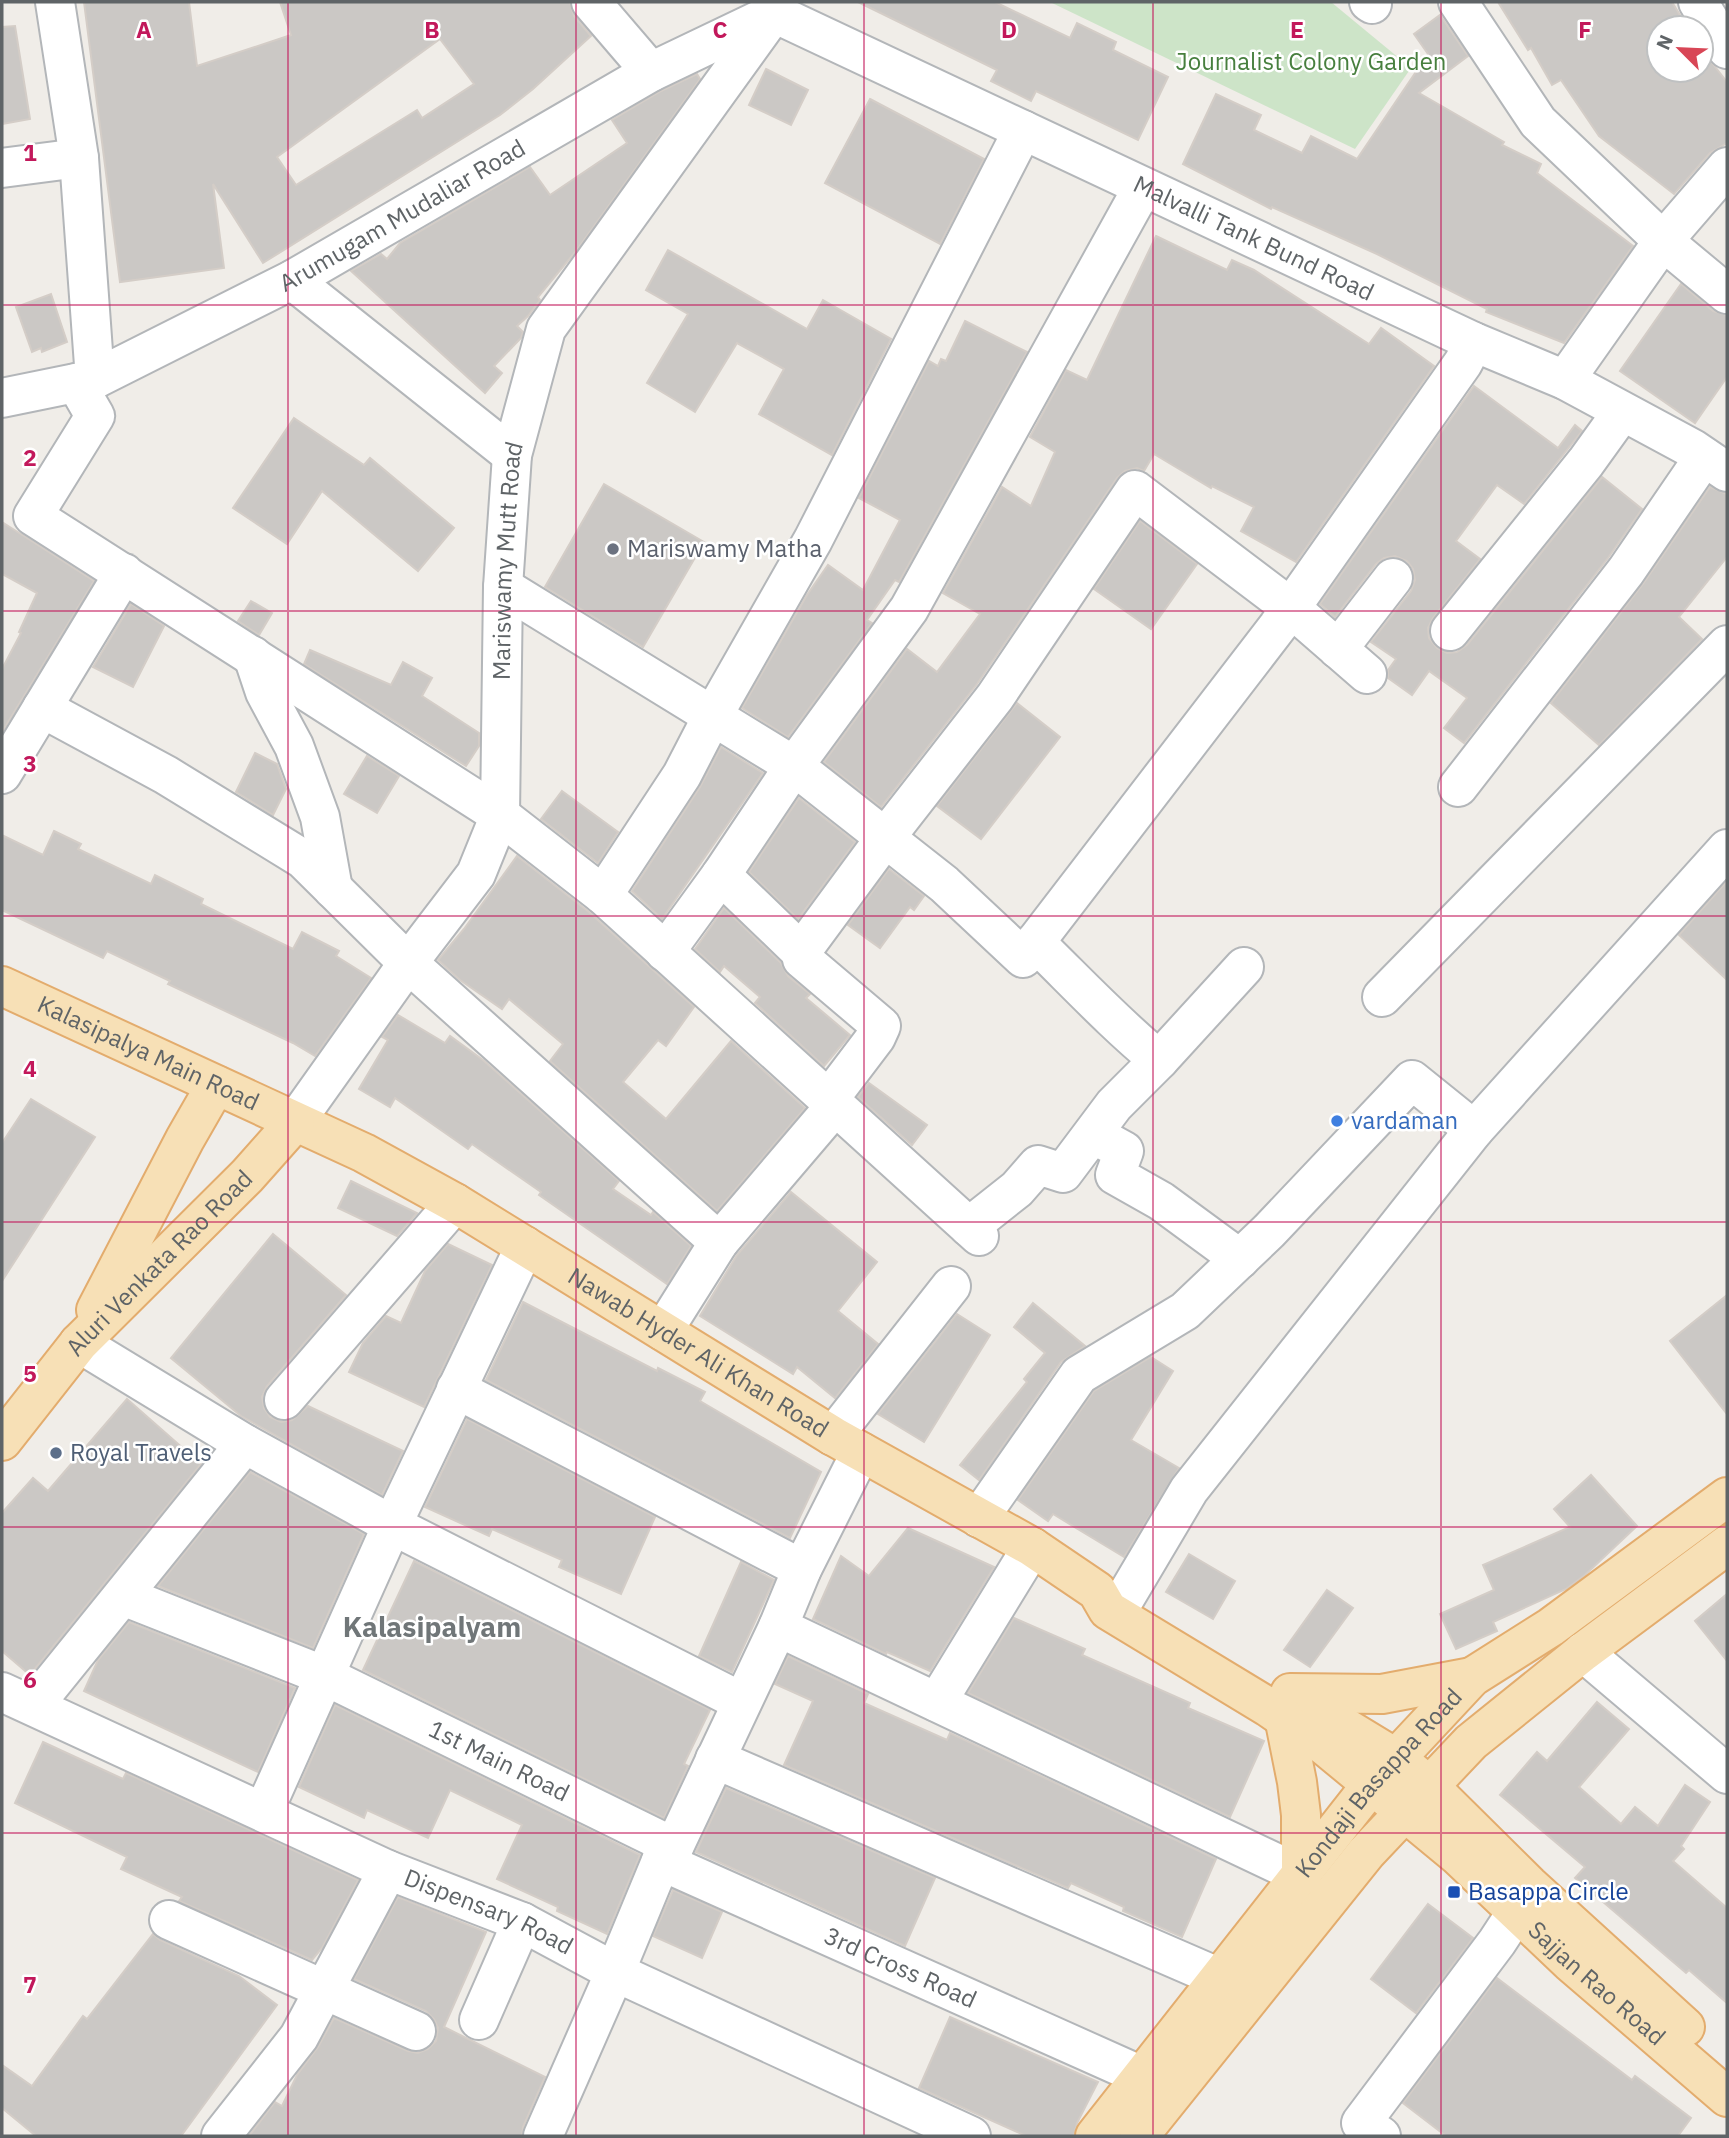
<svg xmlns="http://www.w3.org/2000/svg" width="1729" height="2138" viewBox="0 0 1729 2138" font-family="'IBM Plex Sans',sans-serif">
  <rect width="100%" height="100%" fill="#f0ede8"/>
  <path fill="#cde4c8" d="M 1050,2 L 1331,2 L 1411,68 L 1355,149 Z"/>
  <g fill="#cbc8c5" stroke="#d4cdc7" stroke-width="2" fill-rule="evenodd">
    <path d="M 84,2 L 189,2 L 197,66 L 291,35 L 280,2 L 570,2 L 574,16 L 591,36 L 533,89 L 500,115 L 263,263 L 213,184 L 224,268 L 120,282 ZM 440,39 L 474,84 L 422,118 L 417,110 L 296,185 L 277,157 Z"/>
    <path d="M 858,2 L 995,2 L 1070,38 L 1077,23 L 1116,42 L 1113,50 L 1168,77 L 1138,140 L 1036,91 L 1031,101 L 991,81 L 997,70 Z"/>
    <path d="M 1498,2 L 1672,2 L 1688,28 L 1659,28 L 1659,70 L 1701,70 L 1701,49 L 1727,82 L 1727,143 L 1710,153 L 1674,194 L 1599,136 L 1561,80 L 1552,85 L 1531,48 L 1528,50 Z"/>
    <path d="M 1440,15 L 1468,56 L 1419,93 L 1504,142 L 1502,145 L 1541,164 L 1537,173 L 1633,246 L 1564,343 L 1486,312 L 1487,309 L 1377,254 L 1272,207 L 1271,209 L 1183,164 L 1216,94 L 1261,115 L 1254,130 L 1302,153 L 1311,136 L 1357,159 L 1428,54 L 1414,34 Z"/>
    <path d="M 15,26 L 30,119 L 2,124 L 2,27 Z"/>
    <path d="M 766,69 L 808,90 L 791,125 L 749,105 Z"/>
    <path d="M 697,74 L 700,79 L 576,251 L 538,297 L 540,300 L 528,316 L 517,326 L 523,332 L 521,338 L 494,366 L 502,373 L 485,393 L 351,271 L 381,254 L 387,259 L 400,243 L 530,167 L 550,195 L 627,143 L 612,120 L 661,91 Z"/>
    <path d="M 870,99 L 984,159 L 940,244 L 825,183 Z"/>
    <path d="M 1156,236 L 1227,270 L 1232,260 L 1254,270 L 1369,344 L 1381,328 L 1434,366 L 1296,562 L 1241,531 L 1254,507 L 1212,486 L 1211,488 L 1154,454 L 1144,471 L 1137,468 L 1125,471 L 1117,478 L 977,684 L 881,807 L 824,762 L 907,649 L 937,672 L 980,614 L 943,593 L 1002,487 L 1031,506 L 1055,452 L 1030,437 L 1066,370 L 1087,380 Z"/>
    <path d="M 668,250 L 807,329 L 823,300 L 891,339 L 832,455 L 759,414 L 784,369 L 737,343 L 695,412 L 647,383 L 688,314 L 646,290 Z"/>
    <path d="M 1681,284 L 1713,311 L 1727,315 L 1727,377 L 1695,423 L 1620,371 Z"/>
    <path d="M 51,294 L 67,342 L 42,352 L 41,348 L 32,352 L 16,307 Z"/>
    <path d="M 965,321 L 1027,352 L 899,582 L 895,580 L 867,620 L 872,623 L 788,737 L 742,708 L 807,595 L 828,565 L 863,590 L 900,520 L 859,498 L 929,361 L 938,366 L 941,359 L 946,361 Z"/>
    <path d="M 1474,386 L 1558,448 L 1575,425 L 1582,431 L 1524,504 L 1497,485 L 1456,541 L 1480,559 L 1433,618 L 1428,628 L 1429,638 L 1437,648 L 1447,653 L 1457,652 L 1467,645 L 1602,477 L 1642,509 L 1608,558 L 1464,743 L 1444,728 L 1467,698 L 1429,671 L 1412,695 L 1388,678 L 1388,670 L 1396,659 L 1371,642 L 1411,591 L 1415,580 L 1413,569 L 1407,561 L 1395,556 L 1384,558 L 1376,564 L 1335,617 L 1320,604 Z"/>
    <path d="M 294,418 L 364,465 L 370,458 L 454,528 L 418,571 L 322,491 L 287,544 L 233,508 Z"/>
    <path d="M 604,484 L 704,542 L 643,647 L 545,587 Z"/>
    <path d="M 1710,487 L 1727,494 L 1727,557 L 1679,617 L 1702,639 L 1599,745 L 1551,703 L 1643,584 Z"/>
    <path d="M 1140,521 L 1197,564 L 1151,629 L 1094,589 Z"/>
    <path d="M 2,522 L 94,581 L 2,732 L 2,669 L 21,633 L 19,632 L 37,593 L 2,574 Z"/>
    <path d="M 251,601 L 272,613 L 259,635 L 238,621 Z"/>
    <path d="M 131,604 L 164,626 L 133,687 L 93,667 Z"/>
    <path d="M 310,650 L 391,685 L 403,662 L 432,678 L 422,696 L 479,733 L 479,746 L 466,766 L 304,664 Z"/>
    <path d="M 1017,703 L 1060,737 L 981,839 L 937,806 Z"/>
    <path d="M 721,747 L 763,773 L 662,919 L 632,891 L 700,787 Z"/>
    <path d="M 255,753 L 277,764 L 286,789 L 273,815 L 236,792 Z"/>
    <path d="M 367,756 L 399,776 L 377,813 L 344,794 Z"/>
    <path d="M 562,791 L 618,832 L 598,863 L 541,819 Z"/>
    <path d="M 799,798 L 855,842 L 798,919 L 749,872 Z"/>
    <path d="M 54,831 L 81,844 L 78,849 L 151,884 L 155,875 L 203,899 L 201,904 L 293,949 L 302,932 L 339,951 L 336,956 L 371,978 L 315,1056 L 293,1043 L 168,984 L 170,981 L 107,951 L 103,958 L 2,910 L 2,835 L 43,855 Z"/>
    <path d="M 517,856 L 589,912 L 694,1007 L 666,1046 L 658,1040 L 623,1082 L 666,1119 L 731,1041 L 805,1108 L 717,1211 L 550,1061 L 563,1044 L 509,999 L 502,1009 L 460,980 L 438,960 L 464,929 Z"/>
    <path d="M 889,869 L 924,896 L 914,910 L 910,907 L 880,948 L 848,925 Z"/>
    <path d="M 1727,881 L 1727,980 L 1679,935 Z"/>
    <path d="M 724,908 L 781,963 L 788,976 L 810,994 L 806,998 L 850,1035 L 824,1066 L 755,1003 L 760,997 L 724,966 L 720,972 L 695,949 Z"/>
    <path d="M 398,1015 L 445,1043 L 450,1036 L 483,1060 L 619,1181 L 613,1189 L 651,1215 L 653,1212 L 691,1246 L 667,1284 L 539,1195 L 541,1192 L 472,1144 L 468,1149 L 395,1098 L 390,1107 L 359,1089 L 388,1040 L 382,1037 Z"/>
    <path d="M 869,1083 L 927,1125 L 912,1145 L 858,1097 Z"/>
    <path d="M 31,1099 L 95,1137 L 2,1281 L 2,1143 Z"/>
    <path d="M 351,1181 L 417,1213 L 397,1236 L 338,1208 Z"/>
    <path d="M 791,1192 L 877,1262 L 838,1311 L 878,1344 L 835,1398 L 797,1367 L 793,1374 L 700,1316 L 737,1255 Z"/>
    <path d="M 273,1234 L 346,1295 L 267,1386 L 262,1397 L 264,1408 L 270,1417 L 281,1422 L 292,1420 L 308,1406 L 403,1451 L 382,1495 L 241,1416 L 171,1358 Z"/>
    <path d="M 448,1244 L 492,1265 L 424,1407 L 349,1372 L 363,1343 L 386,1316 L 401,1323 L 425,1271 Z"/>
    <path d="M 1727,1295 L 1727,1414 L 1670,1341 Z"/>
    <path d="M 523,1302 L 657,1371 L 658,1368 L 705,1392 L 700,1401 L 821,1472 L 790,1538 L 486,1380 Z"/>
    <path d="M 1033,1303 L 1085,1346 L 1061,1362 L 979,1480 L 960,1465 L 1027,1382 L 1024,1379 L 1045,1353 L 1014,1327 Z"/>
    <path d="M 957,1314 L 990,1335 L 924,1442 L 878,1414 Z"/>
    <path d="M 1151,1357 L 1173,1371 L 1131,1440 L 1179,1468 L 1124,1557 L 1053,1514 L 1048,1521 L 1018,1500 L 1094,1391 Z"/>
    <path d="M 127,1399 L 201,1464 L 30,1675 L 2,1651 L 2,1513 L 33,1478 L 48,1491 Z"/>
    <path d="M 467,1419 L 655,1517 L 621,1594 L 559,1567 L 562,1560 L 492,1529 L 489,1536 L 425,1507 Z"/>
    <path d="M 250,1472 L 364,1534 L 313,1648 L 158,1586 Z"/>
    <path d="M 1591,1475 L 1637,1526 L 1585,1575 L 1566,1589 L 1493,1622 L 1497,1631 L 1456,1649 L 1440,1614 L 1494,1590 L 1483,1565 L 1570,1527 L 1554,1509 Z"/>
    <path d="M 908,1528 L 994,1567 L 930,1671 L 887,1652 L 886,1654 L 813,1619 L 841,1556 L 869,1576 Z"/>
    <path d="M 1189,1554 L 1235,1581 L 1213,1619 L 1166,1592 Z"/>
    <path d="M 414,1561 L 710,1710 L 684,1764 L 688,1766 L 664,1818 L 363,1670 Z"/>
    <path d="M 741,1562 L 774,1580 L 732,1672 L 699,1656 Z"/>
    <path d="M 1327,1590 L 1353,1608 L 1310,1667 L 1284,1650 Z"/>
    <path d="M 1727,1594 L 1727,1661 L 1695,1621 Z"/>
    <path d="M 1014,1618 L 1085,1649 L 1082,1655 L 1190,1703 L 1188,1708 L 1264,1741 L 1230,1817 L 968,1693 Z"/>
    <path d="M 129,1622 L 295,1688 L 258,1772 L 84,1691 L 98,1660 Z"/>
    <path d="M 788,1656 L 868,1694 L 864,1703 L 947,1740 L 950,1733 L 1216,1859 L 1182,1937 L 1123,1911 L 1124,1907 L 1071,1883 L 1068,1888 L 784,1765 L 813,1701 L 775,1684 Z"/>
    <path d="M 1597,1702 L 1629,1729 L 1579,1787 L 1621,1824 L 1635,1807 L 1658,1826 L 1685,1785 L 1710,1802 L 1681,1846 L 1684,1849 L 1673,1861 L 1727,1908 L 1727,2003 L 1689,1970 L 1686,1973 L 1575,1878 L 1585,1867 L 1500,1795 L 1537,1752 L 1547,1761 Z"/>
    <path d="M 335,1705 L 640,1855 L 607,1934 L 557,1911 L 558,1907 L 497,1879 L 522,1825 L 450,1790 L 428,1838 L 367,1810 L 364,1818 L 299,1787 Z"/>
    <path d="M 43,1742 L 123,1779 L 126,1773 L 358,1880 L 322,1948 L 312,1960 L 179,1901 L 182,1897 L 121,1869 L 127,1857 L 15,1803 Z"/>
    <path d="M 726,1788 L 935,1878 L 905,1946 L 696,1852 Z"/>
    <path d="M 673,1890 L 722,1912 L 702,1958 L 653,1936 Z"/>
    <path d="M 398,1897 L 486,1932 L 444,2027 L 545,2077 L 523,2127 L 522,2136 L 249,2136 L 275,2102 L 282,2106 L 297,2075 L 318,2047 L 334,2018 L 408,2051 L 418,2053 L 428,2049 L 436,2041 L 438,2028 L 434,2019 L 426,2011 L 354,1979 Z"/>
    <path d="M 1428,1904 L 1473,1938 L 1416,2013 L 1371,1979 Z"/>
    <path d="M 153,1934 L 160,1940 L 239,1976 L 277,2005 L 181,2136 L 36,2136 L 2,2108 L 2,2065 L 32,2086 L 83,2016 L 87,2019 Z"/>
    <path d="M 1497,1978 L 1632,2080 L 1635,2076 L 1691,2118 L 1678,2136 L 1446,2136 L 1403,2103 Z"/>
    <path d="M 950,2017 L 1098,2082 L 1077,2123 L 1074,2136 L 1026,2136 L 919,2088 Z"/>
  </g>
  <g fill="none" stroke-linecap="round" stroke-linejoin="round">
    <defs>
      <g id="minor">
        <path d="M 55,2 L 79,158 L 95,379"/>
        <path d="M 591,2 L 651,72"/>
        <path d="M 1369,2 L 1372,4"/>
        <path d="M 1458,2 L 1538,122 L 1663,241 L 1727,294"/>
        <path d="M 1698,2 L 1727,49"/>
        <path id="s1" d="M 774,13 L 1474,342 L 1565,380 L 1693,449 L 1727,472"/>
        <path d="M 2,168 L 79,158"/>
        <path d="M 292,280 L 512,455"/>
        <path d="M 1565,380 L 1663,241 L 1727,167"/>
        <path d="M 76,383 L 95,416 L 33,516 L 500,815 L 603,895 L 979,1236"/>
        <path id="s2" d="M 2,398 L 95,379 L 292,280 L 651,72 L 770,15"/>
        <path d="M 503,587 L 794,766 L 944,884 L 1023,958 L 1278,626 L 1463,363 L 1474,342"/>
        <path d="M 1450,631 L 1586,462 L 1622,412"/>
        <path d="M 1338,649 L 1393,578"/>
        <path d="M 253,656 L 265,692 L 294,746 L 320,817 L 333,889"/>
        <path d="M 42,708 L 166,775 L 303,859 L 408,963 L 719,1242"/>
        <path d="M 2,774 L 124,573"/>
        <path d="M 1458,787 L 1626,571 L 1704,457"/>
        <path d="M 721,875 L 801,952"/>
        <path d="M 603,895 L 682,775 L 712,717 L 813,540 L 1023,130"/>
        <path d="M 665,952 L 721,875 L 794,766 L 909,609 L 1143,187"/>
        <path d="M 1382,997 L 1727,645"/>
        <path d="M 1159,1060 L 1244,967"/>
        <path d="M 829,1099 L 876,1037 L 881,1026 L 802,959 L 801,952 L 885,838 L 995,697 L 1135,490 L 1291,608 L 1367,674"/>
        <path id="s3" d="M 295,1122 L 408,963 L 476,874 L 500,815 L 503,587 L 512,455 L 546,329 L 774,13"/>
        <path d="M 1093,1134 L 1124,1151 L 1115,1175 L 1161,1201 L 1240,1259"/>
        <path d="M 969,1227 L 1017,1189 L 1038,1165 L 1063,1173 L 1114,1105 L 1159,1060 C 1115,1024 1076,982 1035,942"/>
        <path d="M 663,1331 L 719,1242 L 835,1106"/>
        <path d="M 79,1343 L 245,1444 L 392,1525 L 742,1702"/>
        <path d="M 456,1389 L 802,1569"/>
        <path d="M 284,1400 L 455,1203"/>
        <path d="M 833,1436 L 951,1286"/>
        <path d="M 979,1518 L 1079,1375 L 1185,1311 L 1269,1231 L 1412,1080 L 1474,1130"/>
        <path id="s4" d="M 123,1596 L 325,1676 L 674,1847"/>
        <path d="M 1125,1598 L 1189,1490 L 1474,1130 L 1727,849"/>
        <path d="M 778,1627 L 1301,1875"/>
        <path d="M 1583,1652 L 1727,1774"/>
        <path id="s5" d="M 2,1692 L 388,1870 L 522,1922 L 615,1972 L 971,2136"/>
        <path d="M 937,1702 L 1032,1547"/>
        <path d="M 34,1705 L 245,1444"/>
        <path d="M 715,1759 L 1220,1978"/>
        <path d="M 264,1811 L 392,1525 L 525,1246"/>
        <path id="s6" d="M 661,1861 L 1142,2076"/>
        <path d="M 169,1920 L 416,2031"/>
        <path d="M 479,2020 L 522,1922"/>
        <path d="M 221,2136 L 299,2037 L 388,1870"/>
        <path d="M 543,2136 L 615,1972 L 661,1861 L 674,1847 L 778,1627 L 802,1569 L 861,1452"/>
        <path d="M 1381,2136 L 1361,2123 L 1497,1942 L 1516,1913"/>
      </g>
      <g id="major">
        <path id="s7" d="M 2,986 L 364,1153 L 455,1203 L 833,1436 L 1032,1547 L 1097,1591 L 1108,1610 L 1268,1707 L 1325,1746 L 1457,1855 L 1570,1962 L 1727,2097"/>
        <path d="M 96,1310 L 185,1139 L 216,1085"/>
        <path id="s8" d="M 2,1441 L 79,1343 L 247,1176 L 295,1122"/>
        <path d="M 1290,1693 L 1382,1694 L 1472,1677"/>
        <path d="M 1295,1697 L 1397,1759 L 1429,1786 L 1529,1885 L 1685,2027"/>
        <path d="M 1284,1717 L 1297,1782 L 1301,1815 L 1301,1875"/>
        <path id="s9" d="M 1095,2136 L 1372,1784 L 1472,1677 L 1551,1627 L 1727,1497"/>
        <path d="M 1139,2136 L 1366,1853 L 1471,1742 L 1583,1652 L 1727,1545"/>
      </g>
    </defs>
    <use href="#minor" stroke="#b3b6b9" stroke-width="42"/>
    <use href="#major" stroke="#e3ac6d" stroke-width="42"/>
    <use href="#minor" stroke="#fff" stroke-width="38"/>
    <use href="#major" stroke="#f7e0b6" stroke-width="38"/>
  </g>
  <path fill="none" stroke="#c2185b" stroke-width="2" stroke-opacity="0.55" d="M 288,2 L 288,2136M 576,2 L 576,2136M 864,2 L 864,2136M 1153,2 L 1153,2136M 1441,2 L 1441,2136M 2,305 L 1727,305M 2,611 L 1727,611M 2,916 L 1727,916M 2,1222 L 1727,1222M 2,1527 L 1727,1527M 2,1833 L 1727,1833"/>
  <circle fill="#6b7280" stroke="#fff" stroke-width="2.5" cx="613" cy="549" r="7"/>
  <circle fill="#3f7fe0" stroke="#fff" stroke-width="2.5" cx="1337" cy="1121" r="7"/>
  <circle fill="#5c6f8a" stroke="#fff" stroke-width="2.5" cx="56" cy="1453" r="7"/>
  <rect fill="#1a4fb4" stroke="#fff" stroke-width="2.5" x="1447" y="1885" width="14" height="14" rx="3.5"/>
  <g text-anchor="middle" stroke-width="5" stroke-linejoin="round" paint-order="stroke">
    <g font-size="24" fill="#477f3e" stroke="#fff">
      <text x="1311" y="70">Journalist Colony Garden</text>
    </g>
    <g font-size="24" fill="#5f6467" stroke="#fff">
      <text dy="8" stroke="none"><textPath href="#s2" startOffset="443">Arumugam Mudaliar Road</textPath></text>
      <text dy="8" stroke="none"><textPath href="#s1" startOffset="530">Malvalli Tank Bund Road</textPath></text>
      <text dy="8" stroke="none"><textPath href="#s3" startOffset="625">Mariswamy Mutt Road</textPath></text>
      <text dy="8" stroke="none"><textPath href="#s7" startOffset="161">Kalasipalya Main Road</textPath></text>
      <text dy="8" stroke="none"><textPath href="#s8" startOffset="238">Aluri Venkata Rao Road</textPath></text>
      <text dy="8" stroke="none"><textPath href="#s7" startOffset="788">Nawab Hyder Ali Khan Road</textPath></text>
      <text dy="8" stroke="none"><textPath href="#s4" startOffset="411">1st Main Road</textPath></text>
      <text dy="8" stroke="none"><textPath href="#s9" startOffset="453">Kondaji Basappa Road</textPath></text>
      <text dy="8" stroke="none"><textPath href="#s5" startOffset="534">Dispensary Road</textPath></text>
      <text dy="8" stroke="none"><textPath href="#s6" startOffset="262">3rd Cross Road</textPath></text>
      <text dy="8" stroke="none"><textPath href="#s7" startOffset="1892">Sajjan Rao Road</textPath></text>
    </g>
    <g font-size="24" fill="#5b616d" stroke="#fff" text-anchor="start">
      <text x="627" y="557">Mariswamy Matha</text>
    </g>
    <g font-size="24" fill="#366cbe" stroke="#fff" text-anchor="start">
      <text x="1351" y="1129">vardaman</text>
    </g>
    <g font-size="24" fill="#4e5e75" stroke="#fff" text-anchor="start">
      <text x="70" y="1461">Royal Travels</text>
    </g>
    <g font-size="24" fill="#164399" stroke="#fff" text-anchor="start">
      <text x="1468" y="1900">Basappa Circle</text>
    </g>
    <g font-size="28" font-weight="bold" fill="#707678" stroke="#fff">
      <text x="432" y="1637">Kalasipalyam</text>
    </g>
  </g>
  <g font-size="23" text-anchor="middle" font-weight="bold" fill="#c2185b" stroke="#fff" stroke-width="5" stroke-linejoin="round" paint-order="stroke">
    <text x="144" y="38">A</text>
    <text x="432" y="38">B</text>
    <text x="720" y="38">C</text>
    <text x="1009" y="38">D</text>
    <text x="1297" y="38">E</text>
    <text x="1585" y="38">F</text>
    <text x="30" y="161">1</text>
    <text x="30" y="466">2</text>
    <text x="30" y="772">3</text>
    <text x="30" y="1077">4</text>
    <text x="30" y="1382">5</text>
    <text x="30" y="1688">6</text>
    <text x="30" y="1993">7</text>
  </g>
  <rect width="1729" height="2138" fill="none" stroke="#5f6467" stroke-width="7"/>
  <g transform="translate(1680 49) rotate(294)"><circle r="33" fill="#ffffff" stroke="#bfc1c2" stroke-width="2"/>
  <path d="M0-5L12 26L0 18L-12 26Z" fill="#d84656"/>
  <text y="-10" font-size="19" font-weight="bold" text-anchor="middle" fill="#5f6467">N</text>
  </g>
</svg>
